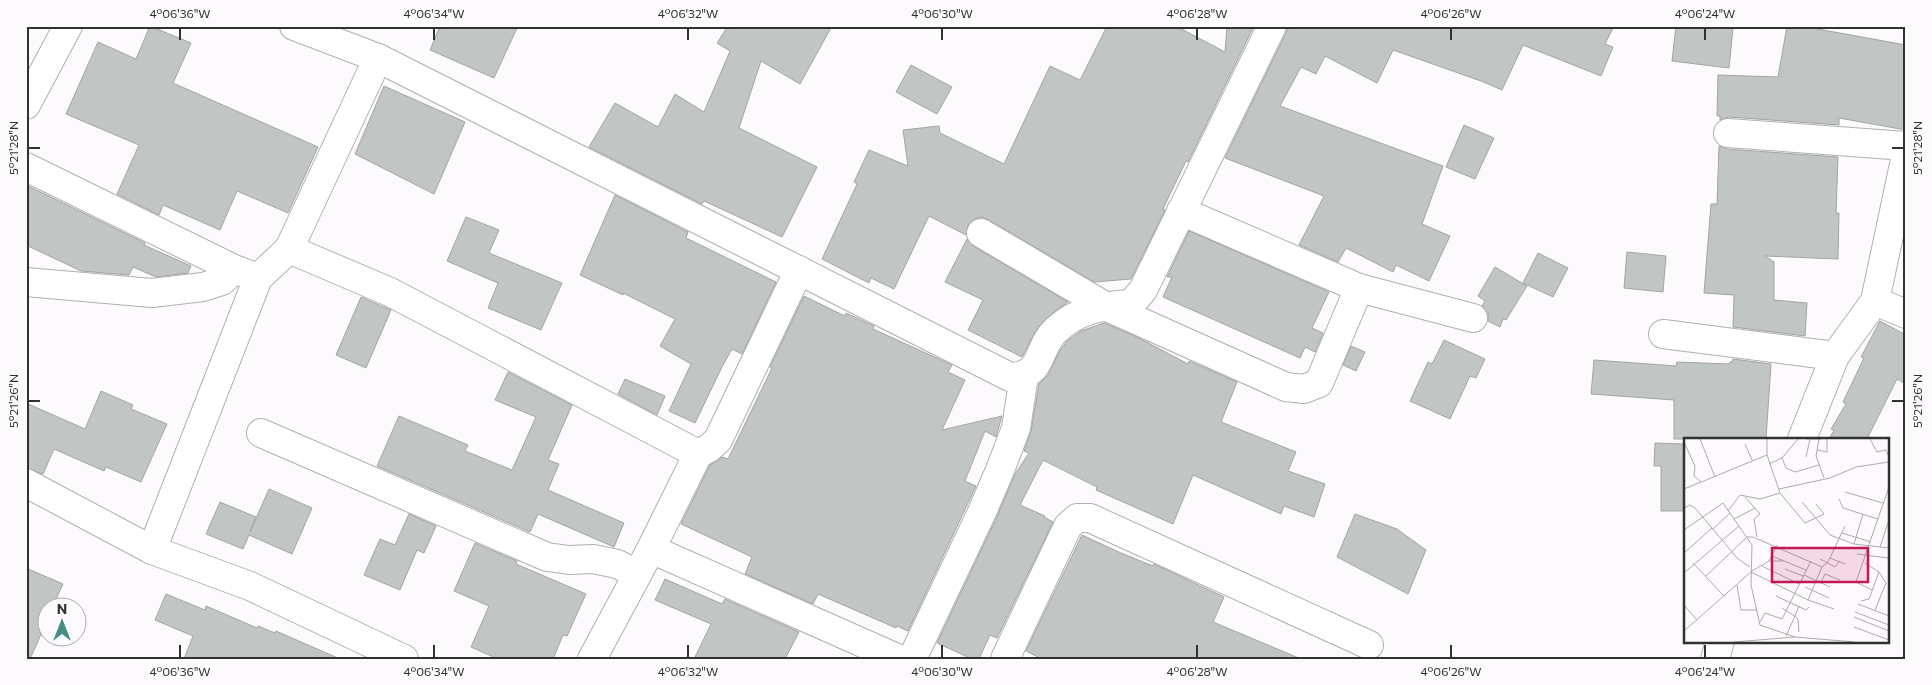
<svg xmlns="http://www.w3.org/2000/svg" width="1932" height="685" viewBox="0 0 1932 685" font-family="Commissioner,sans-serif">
  <rect width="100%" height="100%" fill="#fdfafd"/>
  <g fill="#c1c5c4" stroke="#a1a5a4">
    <path d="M 150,26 L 191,43 L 173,83 L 318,147 L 288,213 L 237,191 L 220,230 L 163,205 L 159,215 L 117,194 L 139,145 L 66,114 L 98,42 L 136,59 Z"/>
    <path d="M 440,26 L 518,26 L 494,78 L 430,50 Z"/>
    <path d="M 728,26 L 832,26 L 800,84 L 761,61 L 739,128 L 817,167 L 782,237 L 704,201 L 702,204 L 589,147 L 615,103 L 658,127 L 675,94 L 704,112 L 730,51 L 717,43 Z"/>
    <path d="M 1107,26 L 1176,26 L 1225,52 L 1227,26 L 1254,26 L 1188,162 L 1186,161 L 1163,209 L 1165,210 L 1131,279 L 1094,282 L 989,220 L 982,217 L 974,219 L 968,225 L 966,235 L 929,216 L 894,289 L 871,278 L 869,283 L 822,259 L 857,184 L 854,182 L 869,150 L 908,166 L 903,130 L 939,126 L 940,133 L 1004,164 L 1050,66 L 1080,80 Z"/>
    <path d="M 1287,26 L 1614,26 L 1605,44 L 1613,47 L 1601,76 L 1523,45 L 1502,90 L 1481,81 L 1393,50 L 1377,83 L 1325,56 L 1316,74 L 1301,67 L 1280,106 L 1443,166 L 1422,224 L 1450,236 L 1429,281 L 1396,265 L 1393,272 L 1346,248 L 1338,262 L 1299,245 L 1324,196 L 1225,158 L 1286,33 Z"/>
    <path d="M 1676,26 L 1715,26 L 1733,28 L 1729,68 L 1672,61 Z"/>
    <path d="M 1787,26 L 1801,26 L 1906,45 L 1906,130 L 1839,118 L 1839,125 L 1729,117 L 1720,120 L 1720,116 L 1717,116 L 1718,75 L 1778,77 Z"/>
    <path d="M 911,65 L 952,87 L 937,114 L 896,92 Z"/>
    <path d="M 384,86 L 465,122 L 434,194 L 355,154 Z"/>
    <path d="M 1464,125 L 1494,138 L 1475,179 L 1446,167 Z"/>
    <path d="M 1719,146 L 1727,149 L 1838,157 L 1836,213 L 1839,213 L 1838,259 L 1765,256 L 1774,262 L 1774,300 L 1807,303 L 1805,336 L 1733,327 L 1734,295 L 1704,293 L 1711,204 L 1717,204 Z"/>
    <path d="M 26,185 L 145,243 L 144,245 L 191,266 L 188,273 L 156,277 L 133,267 L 129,275 L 81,271 L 26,245 Z"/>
    <path d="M 615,195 L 688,232 L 686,238 L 776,282 L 742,354 L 732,349 L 723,365 L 695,423 L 669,411 L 691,364 L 660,346 L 675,319 L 623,293 L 623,295 L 580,275 Z"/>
    <path d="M 466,217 L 499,230 L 489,253 L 562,283 L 541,330 L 488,308 L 498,283 L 447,261 Z"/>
    <path d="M 1189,231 L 1329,292 L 1312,328 L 1323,333 L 1315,352 L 1305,347 L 1300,358 L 1163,297 L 1172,277 L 1167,277 Z"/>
    <path d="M 967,239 L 973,246 L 1068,302 L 1055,311 L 1038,327 L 1022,357 L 968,330 L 983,300 L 945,282 Z"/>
    <path d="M 1627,252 L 1666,256 L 1663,292 L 1624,288 Z"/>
    <path d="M 1538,253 L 1568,268 L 1553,297 L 1523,283 Z"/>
    <path d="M 1495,267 L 1527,286 L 1506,320 L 1503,319 L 1500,327 L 1488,321 L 1488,313 L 1482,306 L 1485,301 L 1478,296 Z"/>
    <path d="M 804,296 L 845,316 L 846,313 L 874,326 L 873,329 L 952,365 L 948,372 L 965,380 L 942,430 L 1002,416 L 996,437 L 985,431 L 965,481 L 976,486 L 908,631 L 897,626 L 896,628 L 818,594 L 813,604 L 745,574 L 752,557 L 681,524 L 710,465 L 722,457 L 728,459 L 772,368 L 770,367 Z"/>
    <path d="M 361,297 L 391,310 L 366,368 L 336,355 Z"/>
    <path d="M 1880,321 L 1906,335 L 1906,384 L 1897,379 L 1867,439 L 1829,439 L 1834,430 L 1831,429 L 1846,404 L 1843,402 L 1864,358 L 1861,357 Z"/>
    <path d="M 1104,323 L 1137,337 L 1188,364 L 1189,361 L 1237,382 L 1221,422 L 1296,452 L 1288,471 L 1325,484 L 1314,517 L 1284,506 L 1281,514 L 1193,475 L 1173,524 L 1096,490 L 1097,487 L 1043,460 L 1020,505 L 1045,516 L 1044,517 L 1053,522 L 997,638 L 990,635 L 979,659 L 972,659 L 937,643 L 996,519 L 1015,474 L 1029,453 L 1024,451 L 1031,431 L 1039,384 L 1048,375 L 1059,352 L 1067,341 L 1081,331 Z"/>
    <path d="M 1444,340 L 1485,359 L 1476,378 L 1470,376 L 1450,419 L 1410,401 L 1428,362 L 1432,364 Z"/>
    <path d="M 1351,346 L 1365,352 L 1356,371 L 1343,365 Z"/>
    <path d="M 1733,359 L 1771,364 L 1766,439 L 1674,439 L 1674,400 L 1591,394 L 1594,360 L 1676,366 L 1677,362 L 1729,364 L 1730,362 L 1732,362 Z"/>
    <path d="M 508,372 L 572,405 L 548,460 L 559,464 L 548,490 L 624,523 L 614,547 L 538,514 L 530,532 L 377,466 L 399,416 L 468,445 L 465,451 L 512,470 L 536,417 L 495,400 Z"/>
    <path d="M 625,379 L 665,396 L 657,415 L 618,394 Z"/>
    <path d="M 101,391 L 133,405 L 131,409 L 167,424 L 141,482 L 106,467 L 104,471 L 54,449 L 43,474 L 26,468 L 26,403 L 85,429 Z"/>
    <path d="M 1655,443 L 1686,444 L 1686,511 L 1661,511 L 1661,466 L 1654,466 Z"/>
    <path d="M 269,489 L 312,508 L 292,554 L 249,535 L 243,549 L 206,534 L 220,502 L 256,517 L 250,532 Z"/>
    <path d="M 409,514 L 436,526 L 424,553 L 417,550 L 400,590 L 364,575 L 380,539 L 395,545 Z"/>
    <path d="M 1355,514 L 1397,529 L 1426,550 L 1408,594 L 1337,557 Z"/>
    <path d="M 1082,535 L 1121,553 L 1153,566 L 1154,564 L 1224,597 L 1213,622 L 1301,659 L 1042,659 L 1026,651 Z"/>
    <path d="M 475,543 L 517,561 L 516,564 L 586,594 L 567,636 L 563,635 L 553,659 L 498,659 L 471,647 L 489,606 L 454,591 Z"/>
    <path d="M 26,568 L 63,584 L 52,608 L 48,608 L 48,619 L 30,659 L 26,659 Z"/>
    <path d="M 665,579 L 722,604 L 725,599 L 799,632 L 785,659 L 694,659 L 711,624 L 655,600 Z"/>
    <path d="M 166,594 L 205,610 L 206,606 L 257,628 L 258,626 L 275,633 L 276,631 L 340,659 L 184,659 L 193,636 L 155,620 Z"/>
  </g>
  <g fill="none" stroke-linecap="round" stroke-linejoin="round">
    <defs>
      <g id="minor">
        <path d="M 294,26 L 378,58 L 1010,377 C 1045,376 1036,348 1056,330 C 1079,309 1101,306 1131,304 L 1143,290 L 1272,26"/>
        <path d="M 26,105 L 68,26"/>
        <path d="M 1728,133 L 1906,146"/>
        <path d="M 26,167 L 234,269 L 258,278 L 289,249 L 390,292 L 698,454"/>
        <path d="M 1181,211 L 1359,288 L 1473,318"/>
        <path d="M 981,233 L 1105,306 L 1286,387 L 1304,389 L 1319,383 L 1359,288"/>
        <path d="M 289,249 L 378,58"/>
        <path d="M 26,282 L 152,293 L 203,287 L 222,281 L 234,269"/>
        <path d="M 1875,301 L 1906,314"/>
        <path d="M 1663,334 L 1835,356"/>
        <path d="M 261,433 L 547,557 L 569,560 L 593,559 L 617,564 L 637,574"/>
        <path d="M 1802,439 L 1835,356 L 1875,301 L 1906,155"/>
        <path d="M 26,483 L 152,550 L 250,586 L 404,659"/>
        <path d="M 651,549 L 899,659"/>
        <path d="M 152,550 L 258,278"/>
        <path d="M 592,659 L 651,549 L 698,454 L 709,448 L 718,440 L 799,270"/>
        <path d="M 912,659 L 982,512 L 1000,470 L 1016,428 L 1024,376"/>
        <path d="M 1005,659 L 1068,526 L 1077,518 L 1090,518 L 1369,645"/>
        <path d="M 1715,659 L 1720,641"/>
      </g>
    </defs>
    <use href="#minor" stroke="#b1afb1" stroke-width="30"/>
    <use href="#minor" stroke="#fff" stroke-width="28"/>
  </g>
  <path fill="none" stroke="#323132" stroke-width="2" d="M 180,28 L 180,40M 434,28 L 434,40M 688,28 L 688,40M 942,28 L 942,40M 1197,28 L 1197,40M 1451,28 L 1451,40M 1705,28 L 1705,40M 28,148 L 40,148M 1892,148 L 1904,148M 28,401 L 40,401M 1892,401 L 1904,401M 180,645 L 180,658M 434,645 L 434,658M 688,645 L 688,658M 942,645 L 942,658M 1197,645 L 1197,658M 1451,645 L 1451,658M 1705,645 L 1705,658"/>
  <g transform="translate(1684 438)">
    <rect width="205" height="205" fill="#fdfafd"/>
    <path fill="none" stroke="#acaaac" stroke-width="1" d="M 16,1 L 31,39M 83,1 L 83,17 L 96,55 L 121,85 L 140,76 L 132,66M 122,1 L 138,1M 135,1 L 132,18 L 140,40M 186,1 L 193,14 L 202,12 L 205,19M 0,4 L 11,28 L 10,38 L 17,44M 61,6 L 68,22M 133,12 L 143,14 L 143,1M 122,19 L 126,1M 98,20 L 102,30 L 111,34 L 135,27M 85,26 L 98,20 L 114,1M 0,51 L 83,17M 95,51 L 146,40 L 172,29 L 205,24M 161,54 L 199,65M 61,59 L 76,76 L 70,81 L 73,99M 155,61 L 159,70 L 194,81M 118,64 L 146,97 L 170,106 L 205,110M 0,70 L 6,67 L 11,70 L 54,121 L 66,129M 44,73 L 56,57 L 76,61 L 96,55M 50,81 L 71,70M 29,91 L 46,75M 0,92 L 39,65 L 68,107 L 67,147 L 76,187 L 111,199M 158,95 L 187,104M 170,106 L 179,76M 196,109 L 205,82M 0,115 L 28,90M 173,116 L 204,120 L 205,117M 88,118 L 122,132M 146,120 L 161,126M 136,121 L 151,129 L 155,124M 85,123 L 93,107M 9,125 L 40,158M 78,128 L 115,146M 138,129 L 124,162 L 150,171M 101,131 L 119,138M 67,134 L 124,162M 0,135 L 55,88M 120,137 L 146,149M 22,138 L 63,99 L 69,99 L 138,129 L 144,124 L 161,88M 137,144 L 141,136 L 156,142M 53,147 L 57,172 L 73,172M 121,149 L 145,160M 188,152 L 172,144 L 205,49M 92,158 L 122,172 L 125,169M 177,163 L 185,161 L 195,134 L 181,125M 174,166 L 205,178M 0,167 L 13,182M 115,168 L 111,178 L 114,181 L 115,194M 98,170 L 111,178 L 102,198M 191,172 L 202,145 L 195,134M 171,174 L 205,187M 170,179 L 205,193M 76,184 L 81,175 L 98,181 L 127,123M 170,189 L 205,202M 0,193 L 68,133 L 85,123 L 99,123M 50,204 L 111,199 L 171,204"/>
    <path fill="#c2185b" fill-opacity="0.15" stroke="#c2185b" stroke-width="2.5" d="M 88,110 L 184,110 L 184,144 L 88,144 Z"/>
    <rect width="205" height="205" fill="none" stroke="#323132" stroke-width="2.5"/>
  </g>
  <rect width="1932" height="685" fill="none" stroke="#fdfafd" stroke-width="55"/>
  <g transform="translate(62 622)"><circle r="24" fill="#fdfafd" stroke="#acaaac"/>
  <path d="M0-4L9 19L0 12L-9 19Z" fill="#488e86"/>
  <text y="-8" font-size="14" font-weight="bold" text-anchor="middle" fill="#323132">N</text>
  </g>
  <rect x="28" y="28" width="1876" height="630" fill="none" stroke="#323132" stroke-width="2"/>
  <g font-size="12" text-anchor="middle" fill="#323132">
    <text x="180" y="18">4°06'36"W</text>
    <text x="434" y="18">4°06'34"W</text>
    <text x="688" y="18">4°06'32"W</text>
    <text x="942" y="18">4°06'30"W</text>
    <text x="1197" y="18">4°06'28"W</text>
    <text x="1451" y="18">4°06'26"W</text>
    <text x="1705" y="18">4°06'24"W</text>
    <text transform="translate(14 148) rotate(-90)" y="4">5°21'28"N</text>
    <text transform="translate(1918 148) rotate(-90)" y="4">5°21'28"N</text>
    <text transform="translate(14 401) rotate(-90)" y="4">5°21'26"N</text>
    <text transform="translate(1918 401) rotate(-90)" y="4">5°21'26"N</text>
    <text x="180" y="676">4°06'36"W</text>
    <text x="434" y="676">4°06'34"W</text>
    <text x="688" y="676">4°06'32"W</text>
    <text x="942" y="676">4°06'30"W</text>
    <text x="1197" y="676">4°06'28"W</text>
    <text x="1451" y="676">4°06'26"W</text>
    <text x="1705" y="676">4°06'24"W</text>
  </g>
</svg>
